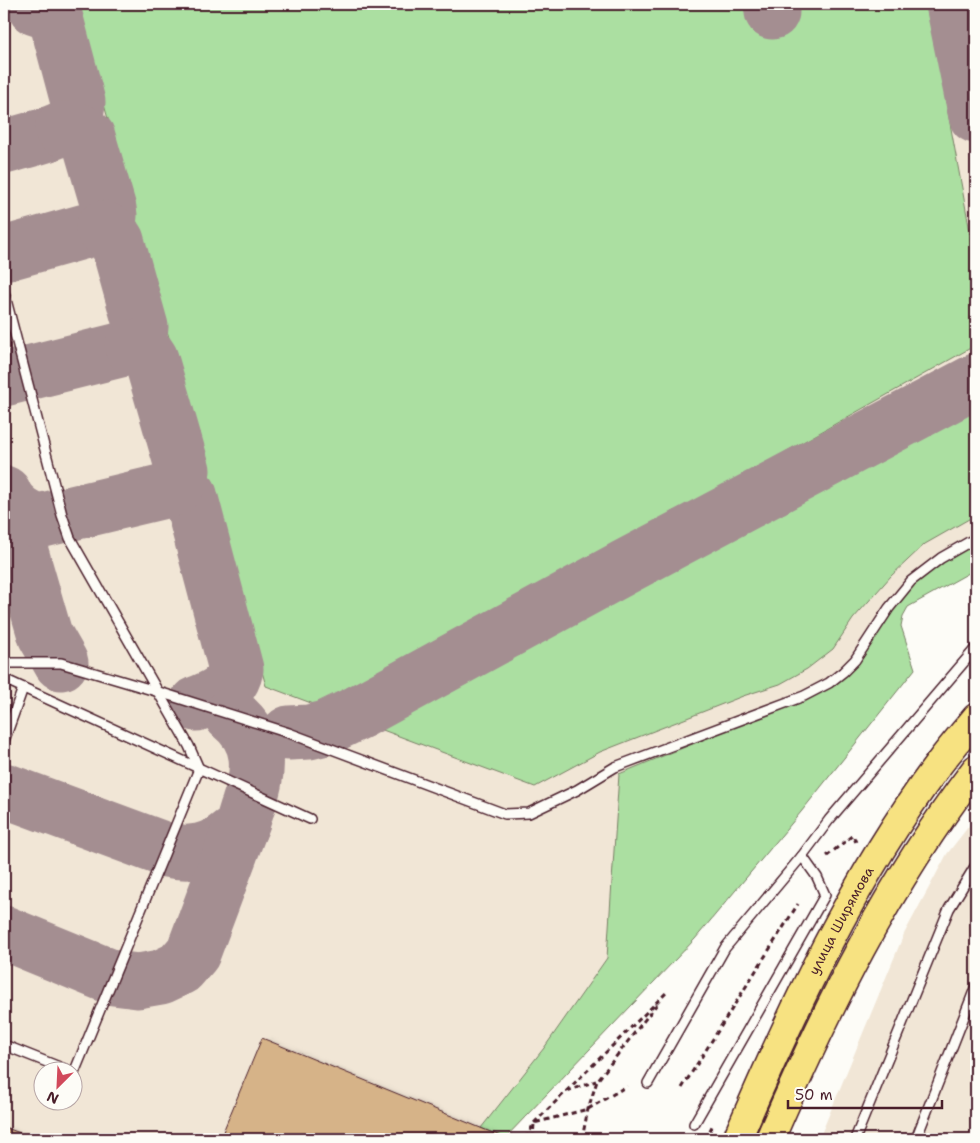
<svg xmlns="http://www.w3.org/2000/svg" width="980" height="1143" viewBox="0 0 980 1143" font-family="'Shantell Sans',sans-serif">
  <defs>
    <filter id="shadow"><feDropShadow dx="5.5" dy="3" stdDeviation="2.5" flood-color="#0004"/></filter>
  </defs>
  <rect width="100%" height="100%" fill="#fdfcf7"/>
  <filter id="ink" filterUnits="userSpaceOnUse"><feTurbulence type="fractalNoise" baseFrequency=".02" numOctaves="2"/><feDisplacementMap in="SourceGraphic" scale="10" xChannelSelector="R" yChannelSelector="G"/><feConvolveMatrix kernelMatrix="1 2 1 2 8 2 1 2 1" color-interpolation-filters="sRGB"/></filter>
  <g filter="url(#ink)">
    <g fill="#f1e6d6" fill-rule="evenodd">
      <path d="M 4,4 L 976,4 L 976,569 L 908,607 L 903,616 L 901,626 L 915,669 L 801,812 L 695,939 L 505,1139 L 4,1139 ZM 42,1070 L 72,1070 L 72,1100 L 42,1100 Z"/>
      <path d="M 976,817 L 976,1139 L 819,1139 L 904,934 L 947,854 Z"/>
    </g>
    <g fill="#abdfa1" stroke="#7a7f66">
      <path d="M 76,4 L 753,4 L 759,33 L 794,27 L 790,4 L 928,4 L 976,264 L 976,345 L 327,709 L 266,686 Z"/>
      <path d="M 976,405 L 976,515 L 925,544 L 891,576 L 853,619 L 833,649 L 807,669 L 780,684 L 743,696 L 600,752 L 535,787 L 380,729 Z"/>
      <path d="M 976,540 L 976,569 L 908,607 L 903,616 L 901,626 L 915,669 L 801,812 L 695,939 L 505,1138 L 481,1128 L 544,1048 L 607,958 L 619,774 L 812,695 L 843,678 L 854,665 L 894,608 L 923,574 Z"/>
    </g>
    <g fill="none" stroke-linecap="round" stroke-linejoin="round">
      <g stroke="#a48e91" stroke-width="55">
        <path d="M 771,4 L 772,12"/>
        <path d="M 953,4 L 976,116"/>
        <path d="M 4,147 C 20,142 63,133 73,121 C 77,116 77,109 78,102 L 56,19 L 50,13 L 35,8"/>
        <path d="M 4,254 L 107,225 L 110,216 L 109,209 L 88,137 C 81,129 73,128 62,129"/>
        <path d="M 4,379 L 132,347 L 137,342 L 141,327 L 117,241 L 111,232 L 103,228"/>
        <path d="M 173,489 L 184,491 L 190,495 L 236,669 C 232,690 214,697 196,704"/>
        <path d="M 4,493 L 45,635 L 61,663"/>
        <path d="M 4,495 C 13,509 23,517 39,521 L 173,489 C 179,482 182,479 183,470 L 151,359 L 147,353 L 132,347"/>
        <path d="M 289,733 L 309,732 L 326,728 L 359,712 L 625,567 L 976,381"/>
        <path d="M 4,790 L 166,850 C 191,855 211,852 231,835 C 234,833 238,831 240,828 C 244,822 245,813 248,806 C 260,772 263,740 231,715"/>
        <path d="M 4,933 L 114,978 L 138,981 L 161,977 L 180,968 L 193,953 L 240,828"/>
      </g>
    </g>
    <g fill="#d6b388" stroke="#4a1f2b" filter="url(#shadow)">
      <path d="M 262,1038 L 505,1138 L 505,1139 L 220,1139 Z"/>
      <path d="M 4,1127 L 36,1139 L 4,1139 Z"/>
    </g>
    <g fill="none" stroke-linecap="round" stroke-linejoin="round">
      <defs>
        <g id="service">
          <path d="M 4,292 L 62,515 L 70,538 L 189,746 L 199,769 L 74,1073 L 72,1073"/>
          <path d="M 4,663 L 61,663 L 159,692 L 289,733 L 505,814 L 529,813 L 577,790 L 615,767 L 804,696 L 829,683 L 843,672 L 855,660 L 889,608 L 911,581 L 941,558 L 976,538"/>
          <path d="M 4,679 L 310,819"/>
          <path d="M 4,741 L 23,688"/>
          <path d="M 802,856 L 829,820 L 976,648"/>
          <path d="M 4,1045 L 67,1070"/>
          <path d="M 648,1083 L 725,948 L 802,856 L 817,877 L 825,895 L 694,1124"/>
          <path d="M 855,1139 L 949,909 L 976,865"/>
          <path d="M 916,1139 L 976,986"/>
        </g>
        <g id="primary">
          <path id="s1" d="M 737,1139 C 793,1009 853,879 938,765 C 950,749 963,734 976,718"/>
          <path d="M 770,1139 C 828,1005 887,886 976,769"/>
        </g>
      </defs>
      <use href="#service" stroke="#4a1f2b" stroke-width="12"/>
      <use href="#primary" stroke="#4a1f2b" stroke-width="31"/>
      <g stroke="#4a1f2b" stroke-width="3" stroke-dasharray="5 4" stroke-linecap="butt">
        <path d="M 827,856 L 853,835 L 857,845"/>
        <path d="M 682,1088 L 798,904"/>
        <path d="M 567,1091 L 596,1081"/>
        <path d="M 526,1139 L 534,1123 L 666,993"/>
        <path d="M 533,1139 L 534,1123 L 588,1109 L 627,1086"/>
        <path d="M 582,1139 L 588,1109 L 597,1081 L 657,1004"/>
        <path d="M 706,1139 L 713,1124"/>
      </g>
      <use href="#service" stroke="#fdfcf7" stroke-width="9"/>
      <use href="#primary" stroke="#f7e281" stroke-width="28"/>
    </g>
  </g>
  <g text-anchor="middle" stroke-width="4" stroke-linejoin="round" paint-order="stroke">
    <g font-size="14" fill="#4a1f2b" stroke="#fdfcf7">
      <text dy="5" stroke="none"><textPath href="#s1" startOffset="242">улица Ширямова</textPath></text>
    </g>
  </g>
  <rect width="980" height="1143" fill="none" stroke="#fdfcf7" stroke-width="20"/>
  <rect x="10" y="10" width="960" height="1123" fill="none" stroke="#4a1f2b" stroke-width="2" filter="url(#ink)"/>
  <g transform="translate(58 1086) rotate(204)"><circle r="24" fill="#fdfcf7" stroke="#b5a4a5"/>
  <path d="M0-4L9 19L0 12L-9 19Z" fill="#d1495b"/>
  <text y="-8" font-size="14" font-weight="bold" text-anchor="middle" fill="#4a1f2b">N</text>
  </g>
  <path d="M788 1100v8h154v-8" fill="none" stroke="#4a1f2b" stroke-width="2.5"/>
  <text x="795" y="1100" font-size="15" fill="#4a1f2b" stroke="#fdfcf7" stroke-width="4" paint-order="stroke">50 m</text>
</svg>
